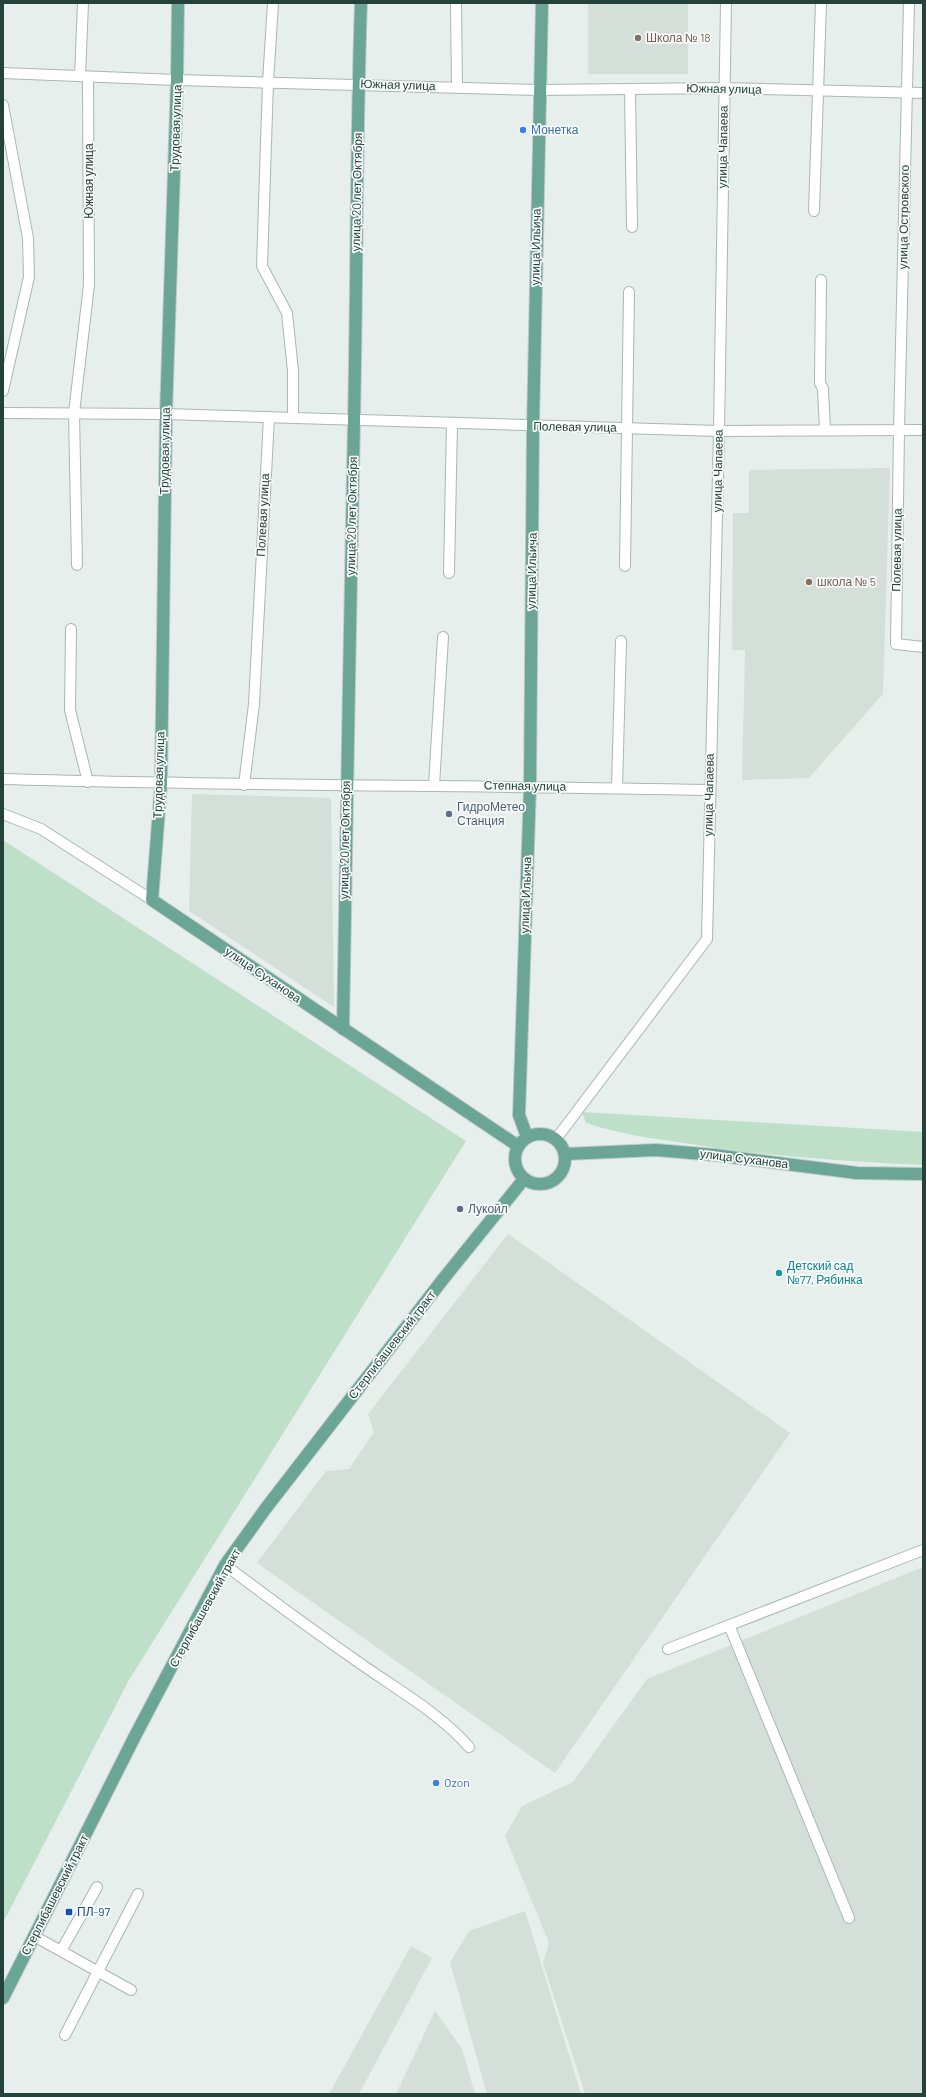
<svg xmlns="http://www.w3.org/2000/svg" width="926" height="2097" viewBox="0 0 926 2097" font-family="Barlow,sans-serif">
  <rect width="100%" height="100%" fill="#e6efeb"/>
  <g fill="#d4dfda">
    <rect x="588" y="3" width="100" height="71"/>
    <path d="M 890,468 L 883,694 L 809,778 L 742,780 L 745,650 L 732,650 L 733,513 L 749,513 L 749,470 Z"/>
    <path d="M 192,794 L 331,798 L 334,1007 L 189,911 Z"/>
    <path d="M 508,1234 L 790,1433 L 555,1773 L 257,1563 L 326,1471 L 349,1469 L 374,1432 L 368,1414 Z"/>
    <path d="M 923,1567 L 923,2094 L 585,2094 L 543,1963 L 549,1943 L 505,1836 L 522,1806 L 573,1782 L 647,1679 Z"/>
    <path d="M 525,1911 L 581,2094 L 487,2094 L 450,1962 L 469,1931 Z"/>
    <path d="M 411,1946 L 432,1958 L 359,2094 L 329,2094 Z"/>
    <path d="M 435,2011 L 462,2049 L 475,2094 L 396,2094 Z"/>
  </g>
  <g fill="#bfe0c8">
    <path d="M 3,840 L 466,1141 L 129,1680 L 3,1923 Z"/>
    <path d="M 582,1112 L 923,1132 L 923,1165 C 843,1161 763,1156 684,1143 C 651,1138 618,1134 586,1123 Z"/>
  </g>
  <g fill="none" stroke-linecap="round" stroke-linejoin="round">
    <defs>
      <g id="minor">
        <path d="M 273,3 L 268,82 L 262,266 L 287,313 L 293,371 L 293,418"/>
        <path d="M 456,3 L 457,87"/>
        <path d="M 909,3 L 899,430 L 896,644 L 923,647"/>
        <path d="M 3,73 L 177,80 L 539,90 L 723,88 L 923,93"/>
        <path d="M 80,76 L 83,3"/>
        <path d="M 630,89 L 632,227"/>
        <path d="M 3,105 L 28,238 L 29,277 L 3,391"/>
        <path d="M 814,211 L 821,3"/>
        <path d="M 821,280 L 820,383 L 823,389 L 825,430"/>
        <path d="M 3,413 L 166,414 L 719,431 L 923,430"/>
        <path d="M 77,565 L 74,413 L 89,285 L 88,77"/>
        <path d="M 625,566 L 629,292"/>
        <path d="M 449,573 L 452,423"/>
        <path d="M 71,629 L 70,710 L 88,782"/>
        <path d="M 3,779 C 238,786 474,785 709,790"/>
        <path d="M 244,785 L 254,704 L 269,417"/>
        <path d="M 434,785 L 443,637"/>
        <path d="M 617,788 L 621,641"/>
        <path d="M 3,814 L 41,829 L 152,900"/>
        <path d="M 556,1139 L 707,939 L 719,431 L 726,3"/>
        <path d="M 225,1565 C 270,1599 315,1632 361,1664 C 395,1688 442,1715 469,1747"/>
        <path d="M 729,1625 L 849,1918"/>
        <path d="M 668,1649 L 923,1550"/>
        <path d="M 34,1936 L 131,1990"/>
        <path d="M 61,1951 L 97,1887"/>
        <path d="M 65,2035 L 138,1894"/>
      </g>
      <g id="major">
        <path d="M 178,3 L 177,80 L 166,414 L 161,784 L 152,900 L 518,1146"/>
        <path d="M 343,1029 C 345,826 351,623 354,420 C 357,281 356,142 361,3"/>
        <circle cx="540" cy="1159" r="25"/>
        <path d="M 527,1137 L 519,1115 L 530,786 L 533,426 L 542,3"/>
        <path d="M 565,1154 L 656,1150 L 715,1155 L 857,1173 L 923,1174"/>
        <path d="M 3,1998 L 135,1736 L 225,1565 L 266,1508 L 444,1278 L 524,1179"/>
      </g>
    </defs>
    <use href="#minor" stroke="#a8b8b2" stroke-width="12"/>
    <use href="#major" stroke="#c2cac8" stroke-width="14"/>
    <use href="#minor" stroke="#fff" stroke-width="10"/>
    <use href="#major" stroke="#6aa596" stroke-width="12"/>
  </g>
  <g fill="#8d6e63" stroke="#f7fbf9" stroke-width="1.5">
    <circle cx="638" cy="38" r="4"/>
    <circle cx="809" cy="582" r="4"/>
  </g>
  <g fill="#3f7fe0" stroke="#f7fbf9" stroke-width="1.5">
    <circle cx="523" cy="130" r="4"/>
    <circle cx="436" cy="1783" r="4"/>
  </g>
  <g fill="#5c6f8a" stroke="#f7fbf9" stroke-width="1.5">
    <circle cx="449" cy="814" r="4"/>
    <circle cx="460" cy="1209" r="4"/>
  </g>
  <circle fill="#0f9aa8" stroke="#f7fbf9" stroke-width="1.5" cx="779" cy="1273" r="4"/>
  <rect fill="#1a4fb4" stroke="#f7fbf9" stroke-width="1.5" x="65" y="1908" width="8" height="8" rx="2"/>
  <g text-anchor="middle" stroke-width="3.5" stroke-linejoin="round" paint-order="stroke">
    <g font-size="12" fill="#785e54" stroke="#f7fbf9" text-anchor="start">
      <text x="646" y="42">Школа № 18</text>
      <text x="817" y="586">школа № 5</text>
    </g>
    <g font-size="12" fill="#24423a" stroke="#f7fbf9">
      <text transform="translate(398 85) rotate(2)" y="4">Южная улица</text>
      <text transform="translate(724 89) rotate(1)" y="4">Южная улица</text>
      <text transform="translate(176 128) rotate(-88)" y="4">Трудовая улица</text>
      <text transform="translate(723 147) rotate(-89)" y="4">улица Чапаева</text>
      <text transform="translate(89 181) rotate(-90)" y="4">Южная улица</text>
      <text transform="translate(357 192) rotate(-89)" y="4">улица 20 лет Октября</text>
      <text transform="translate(904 217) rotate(-89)" y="4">улица Островского</text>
      <text transform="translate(536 247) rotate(-89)" y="4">улица Ильича</text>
      <text transform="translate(575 427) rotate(1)" y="4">Полевая улица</text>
      <text transform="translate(165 451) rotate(-89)" y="4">Трудовая улица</text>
      <text transform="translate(718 471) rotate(-89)" y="4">улица Чапаева</text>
      <text transform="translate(263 515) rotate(-87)" y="4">Полевая улица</text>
      <text transform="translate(352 516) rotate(-89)" y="4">улица 20 лет Октября</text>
      <text transform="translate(897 550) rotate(-89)" y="4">Полевая улица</text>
      <text transform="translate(532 571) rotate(-89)" y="4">улица Ильича</text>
      <text transform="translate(159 775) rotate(-88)" y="4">Трудовая улица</text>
      <text transform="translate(525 786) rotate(1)" y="4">Степная улица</text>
      <text transform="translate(709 795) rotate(-89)" y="4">улица Чапаева</text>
      <text transform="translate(345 840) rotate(-89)" y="4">улица 20 лет Октября</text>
      <text transform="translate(526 895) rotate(-88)" y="4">улица Ильича</text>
      <text transform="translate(263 975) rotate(34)" y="4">улица Суханова</text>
      <text transform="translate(744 1159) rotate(7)" y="4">улица Суханова</text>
      <text transform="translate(392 1345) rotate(-52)" y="4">Стерлибашевский тракт</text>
      <text transform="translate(205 1608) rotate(-61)" y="4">Стерлибашевский тракт</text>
      <text transform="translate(55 1895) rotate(-63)" y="4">Стерлибашевский тракт</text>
    </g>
    <g font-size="12" fill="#366cbe" stroke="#f7fbf9" text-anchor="start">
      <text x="531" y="134">Монетка</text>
      <text x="444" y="1787">Ozon</text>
    </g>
    <g font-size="12" fill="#4e5e75" stroke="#f7fbf9" text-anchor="start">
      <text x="457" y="811">ГидроМетео<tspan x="457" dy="14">Станция</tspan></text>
      <text x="468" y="1213">Лукойл</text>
    </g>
    <g font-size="12" fill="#0d838f" stroke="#f7fbf9" text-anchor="start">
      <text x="787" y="1270">Детский сад<tspan x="787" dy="14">№77, Рябинка</tspan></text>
    </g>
    <g font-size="12" fill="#164399" stroke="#f7fbf9" text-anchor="start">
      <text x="77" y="1916">ПЛ-97</text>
    </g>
  </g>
  <rect width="926" height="2097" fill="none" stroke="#24423a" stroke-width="8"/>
</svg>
